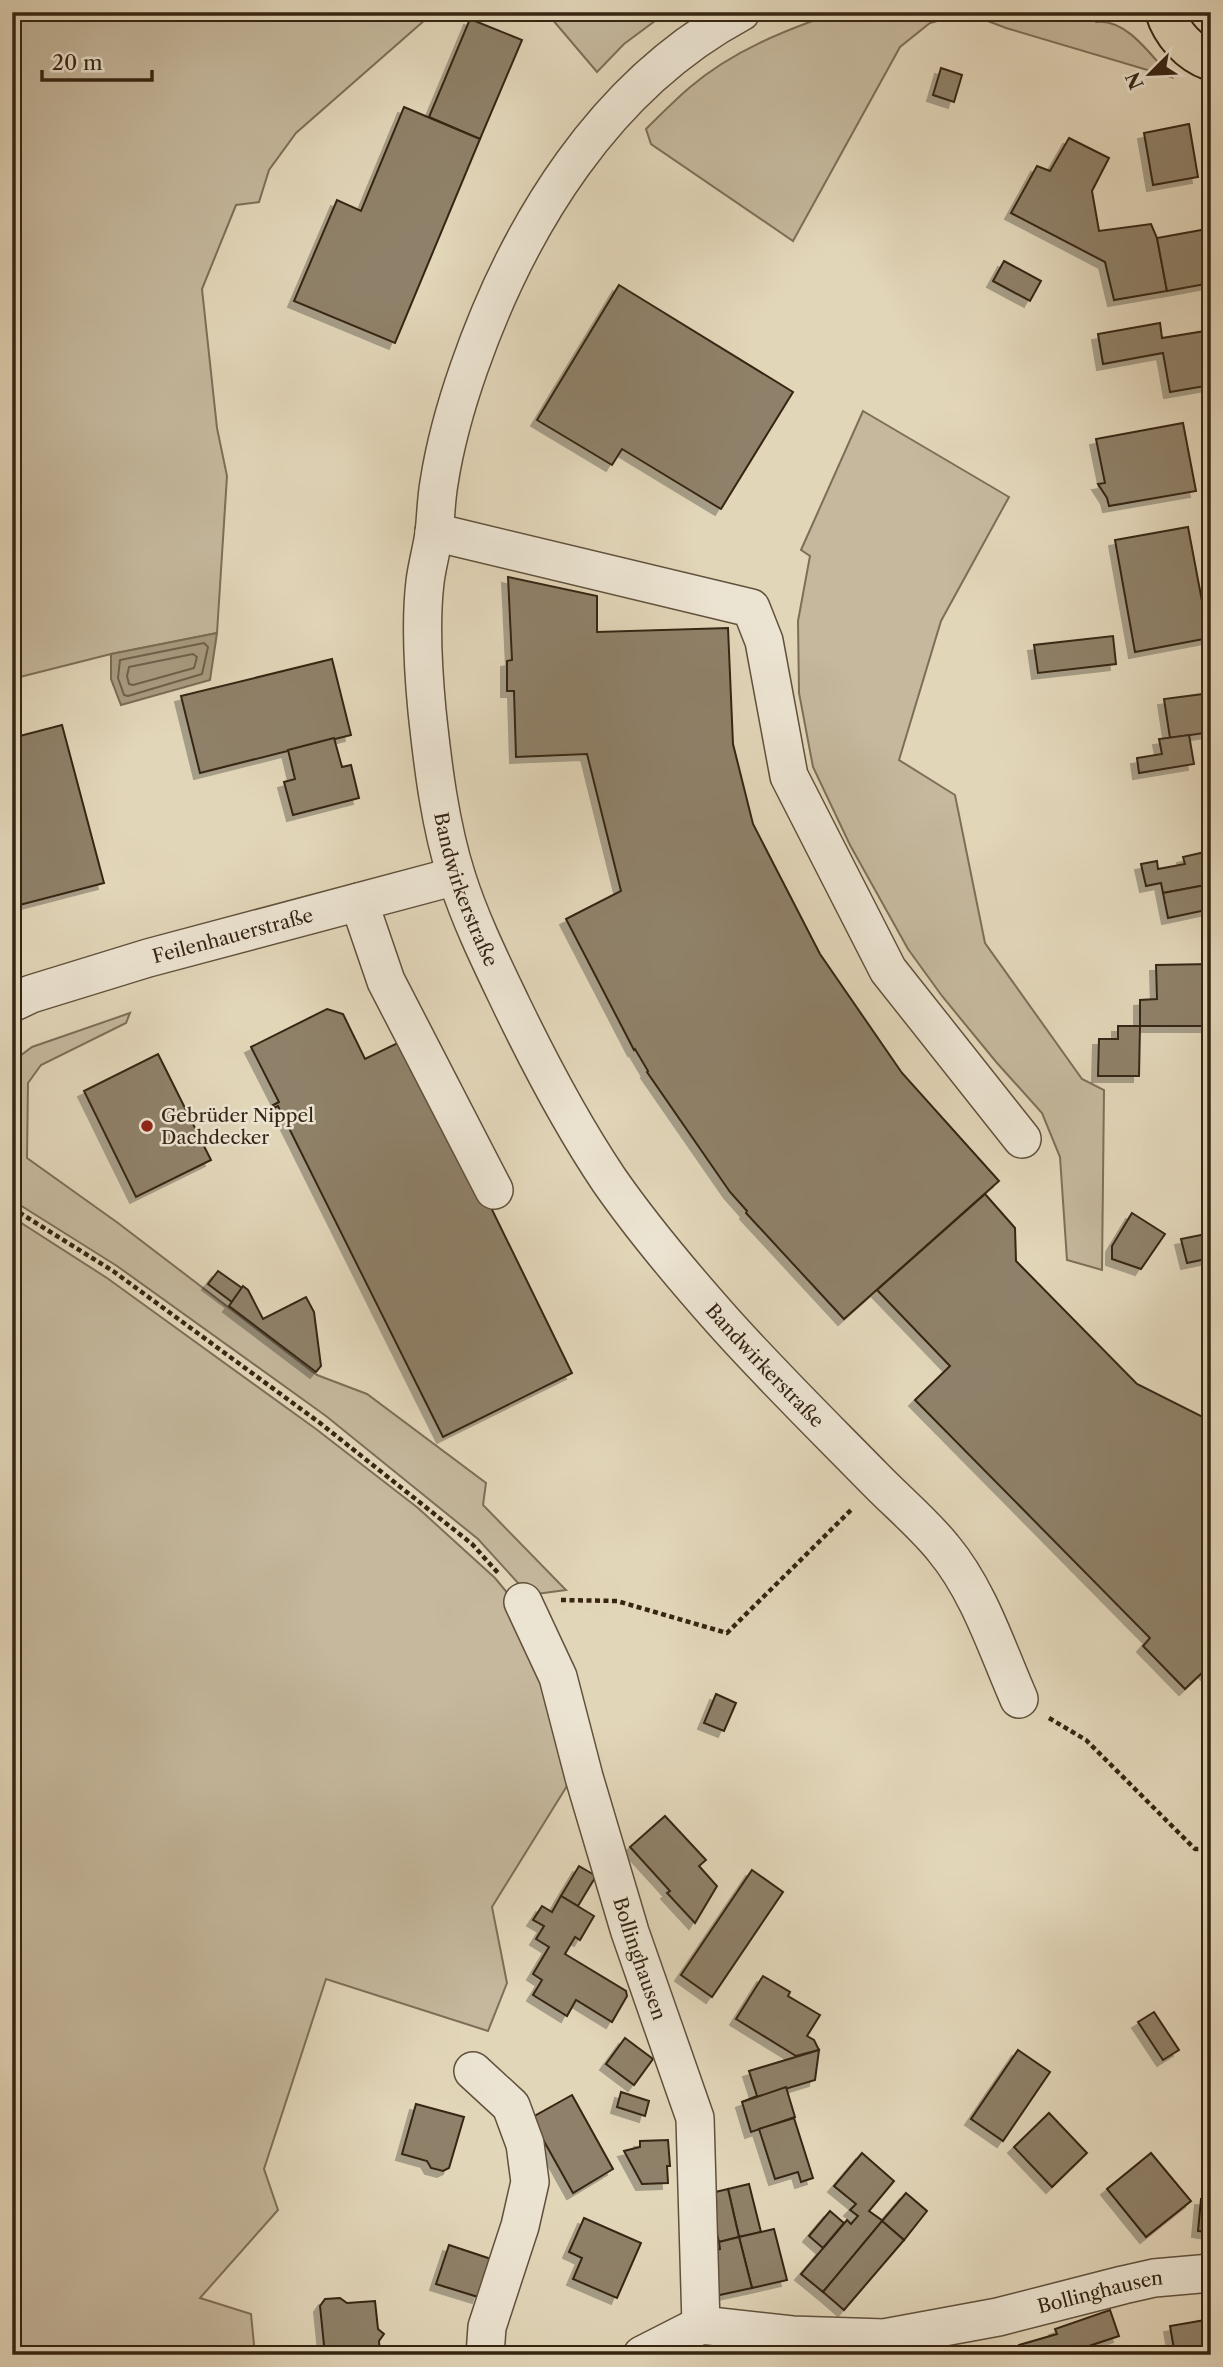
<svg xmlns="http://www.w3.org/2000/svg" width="1223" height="2367" viewBox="0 0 1223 2367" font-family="'Libre Caslon Text',serif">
  <defs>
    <filter id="shadow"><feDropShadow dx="-6" dy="6" stdDeviation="0" flood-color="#0004"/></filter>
  </defs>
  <rect width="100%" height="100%" fill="#e2d6b9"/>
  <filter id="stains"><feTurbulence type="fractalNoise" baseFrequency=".00286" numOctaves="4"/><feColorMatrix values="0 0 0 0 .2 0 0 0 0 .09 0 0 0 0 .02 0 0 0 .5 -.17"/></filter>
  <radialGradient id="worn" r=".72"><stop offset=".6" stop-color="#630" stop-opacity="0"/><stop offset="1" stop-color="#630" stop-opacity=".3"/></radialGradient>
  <g fill="#c5b89d" stroke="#7e6e58" stroke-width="2">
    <path d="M 12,12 L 434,12 L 296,133 L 269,170 L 259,202 L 236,205 L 202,289 L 217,428 L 227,476 L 217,633 L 111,654 L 12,679 Z"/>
    <path d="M 546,12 L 667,12 L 624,44 L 597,72 Z"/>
    <path d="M 838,12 L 1089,12 L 1096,22 C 1127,18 1152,57 1171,77 L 1006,28 L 967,13 L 930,23 L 900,47 L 793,241 L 651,144 L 646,129 C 660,115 674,101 689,88 C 732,51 785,30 838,12 Z"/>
    <path d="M 863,411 L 1009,497 L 941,621 L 899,760 L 955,795 L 985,943 L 1082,1079 L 1104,1090 L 1102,1270 L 1067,1260 L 1060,1157 L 1042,1113 L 997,1063 L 942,996 L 908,949 L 850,845 L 813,767 L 799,693 L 798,621 L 810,556 L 801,550 Z"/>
    <path d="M 130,1013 L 126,1023 L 41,1065 L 28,1083 L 27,1158 L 118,1223 L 317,1375 L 367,1394 L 486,1483 L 483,1505 L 566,1590 L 529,1595 L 478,1539 L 326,1416 L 117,1266 L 12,1200 L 12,1062 L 32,1047 Z"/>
    <path d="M 12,1217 L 107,1278 L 316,1429 L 418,1508 L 495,1578 L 519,1607 L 575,1773 L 492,1907 L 507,1983 L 488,2031 L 326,1979 L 264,2169 L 278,2210 L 200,2298 L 251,2314 L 255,2355 L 12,2355 Z"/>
  </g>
  <path fill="#a89a80" stroke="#7a6b54" stroke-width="2" d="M 217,633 L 210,680 L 121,705 L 111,679 L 111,654 Z"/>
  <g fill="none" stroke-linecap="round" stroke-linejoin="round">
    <g stroke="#6f6049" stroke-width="2">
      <path d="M 204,643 L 208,647 L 202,674 L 128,696 L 124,695 L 118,678 L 120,660 Z"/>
      <path d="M 193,654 L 197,657 L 194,668 L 133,685 L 129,684 L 127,676 L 129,667 Z"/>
    </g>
  </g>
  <g fill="#8f8169" stroke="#362512" stroke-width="2" filter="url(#shadow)">
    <path d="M 470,19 L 522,40 L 480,139 L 429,117 Z"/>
    <path d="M 941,68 L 962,75 L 954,102 L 933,95 Z"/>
    <path d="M 404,107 L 480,139 L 395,343 L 294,301 L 337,200 L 361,211 Z"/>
    <path d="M 1189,124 L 1198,177 L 1153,185 L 1144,133 Z"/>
    <path d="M 1069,138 L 1109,158 L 1092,191 L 1099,231 L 1151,224 L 1157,238 L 1167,291 L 1114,300 L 1105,262 L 1011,213 L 1037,166 L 1050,171 Z"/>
    <path d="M 1207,229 L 1211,250 L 1211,283 L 1167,291 L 1157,238 Z"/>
    <path d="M 1004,261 L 1041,281 L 1030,301 L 993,281 Z"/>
    <path d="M 619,285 L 793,392 L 721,509 L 622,449 L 612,465 L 537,420 Z"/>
    <path d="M 1160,323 L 1162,338 L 1211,330 L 1211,385 L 1170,392 L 1163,353 L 1103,364 L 1098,334 Z"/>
    <path d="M 1183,423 L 1196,491 L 1109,506 L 1107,498 L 1098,484 L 1105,483 L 1096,439 Z"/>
    <path d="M 1188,527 L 1209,638 L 1135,652 L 1115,540 Z"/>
    <path d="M 508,577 L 597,596 L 597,632 L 728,628 L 733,744 L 753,824 L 820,954 L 902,1073 L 999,1181 L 844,1319 L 746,1213 L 747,1211 L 730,1192 L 647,1072 L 648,1071 L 635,1049 L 634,1050 L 566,919 L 621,891 L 587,754 L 516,757 L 514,691 L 507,691 L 507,661 L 512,660 Z"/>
    <path d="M 1113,636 L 1116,664 L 1038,673 L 1034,645 Z"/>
    <path d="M 332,659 L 351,735 L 200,773 L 181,696 Z"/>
    <path d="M 1211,693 L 1211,732 L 1170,738 L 1164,699 Z"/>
    <path d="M 62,725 L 104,883 L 12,907 L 12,738 Z"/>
    <path d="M 1189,735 L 1194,764 L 1139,773 L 1137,758 L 1162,754 L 1159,739 Z"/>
    <path d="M 334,738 L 342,767 L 351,765 L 359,798 L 293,815 L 284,782 L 295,779 L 288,750 Z"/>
    <path d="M 1209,851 L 1211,884 L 1163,893 L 1161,883 L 1146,886 L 1141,864 L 1157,861 L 1158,869 L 1185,864 L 1183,857 Z"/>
    <path d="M 1211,884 L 1211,909 L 1168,918 L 1163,893 Z"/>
    <path d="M 1211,964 L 1210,1026 L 1140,1026 L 1140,1000 L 1157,999 L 1156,965 Z"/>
    <path d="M 327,1009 L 343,1014 L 365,1059 L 408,1038 L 572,1373 L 443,1437 L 278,1106 L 274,1108 L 273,1105 L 279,1102 L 251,1047 Z"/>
    <path d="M 1118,1026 L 1140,1026 L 1139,1076 L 1098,1076 L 1099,1039 L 1118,1039 Z"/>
    <path d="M 158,1054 L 211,1160 L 136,1197 L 84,1091 Z"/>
    <path d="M 985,1194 L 1015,1228 L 1016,1261 L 1137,1384 L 1211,1421 L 1211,1678 L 1204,1671 L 1185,1689 L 1143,1646 L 1150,1638 L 915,1400 L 950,1366 L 877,1290 Z"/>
    <path d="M 1132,1213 L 1165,1234 L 1141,1269 L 1112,1259 L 1112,1246 Z"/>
    <path d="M 1211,1233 L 1211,1258 L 1187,1263 L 1181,1239 Z"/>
    <path d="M 218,1271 L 242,1288 L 232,1302 L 208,1284 Z"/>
    <path d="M 243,1286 L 248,1290 L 263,1319 L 306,1297 L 314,1312 L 321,1366 L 316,1372 L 229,1306 Z"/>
    <path d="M 716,1694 L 736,1703 L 724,1731 L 704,1723 Z"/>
    <path d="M 665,1816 L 706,1860 L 699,1866 L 717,1886 L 695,1923 L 667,1893 L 670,1891 L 630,1847 Z"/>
    <path d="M 579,1866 L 596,1876 L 578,1906 L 561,1896 Z"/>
    <path d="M 752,1870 L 783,1892 L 712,1997 L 681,1975 Z"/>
    <path d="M 561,1896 L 594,1916 L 580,1940 L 575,1937 L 565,1954 L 626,1991 L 627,1996 L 612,2022 L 576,2000 L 567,2016 L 533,1995 L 542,1980 L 533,1974 L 549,1947 L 536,1939 L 544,1926 L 533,1920 L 542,1906 L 552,1912 Z"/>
    <path d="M 763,1976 L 790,1992 L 788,1996 L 820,2015 L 807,2036 L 814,2040 L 819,2050 L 796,2056 L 736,2019 Z"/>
    <path d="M 1154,2012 L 1179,2050 L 1163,2060 L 1138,2022 Z"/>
    <path d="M 625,2038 L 653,2059 L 634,2085 L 606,2064 Z"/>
    <path d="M 819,2050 L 815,2080 L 742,2102 L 757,2096 L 749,2071 Z"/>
    <path d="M 1018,2050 L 1050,2072 L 1003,2141 L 971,2119 Z"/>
    <path d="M 786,2087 L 795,2117 L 751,2132 L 742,2102 Z"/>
    <path d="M 621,2092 L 649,2101 L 645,2116 L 617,2107 Z"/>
    <path d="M 572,2095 L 613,2169 L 573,2193 L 531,2118 Z"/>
    <path d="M 416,2104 L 464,2117 L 449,2168 L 443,2171 L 431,2168 L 427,2161 L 402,2154 Z"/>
    <path d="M 1049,2113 L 1087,2153 L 1052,2187 L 1014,2147 Z"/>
    <path d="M 794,2118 L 813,2178 L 801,2182 L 798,2172 L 775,2179 L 759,2129 Z"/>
    <path d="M 668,2140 L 670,2166 L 667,2166 L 668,2183 L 642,2184 L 624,2151 L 640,2147 L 640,2141 Z"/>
    <path d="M 862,2153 L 894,2181 L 869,2211 L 883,2221 L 823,2292 L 801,2274 L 847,2220 L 851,2224 L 858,2216 L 850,2210 L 856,2204 L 834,2186 Z"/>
    <path d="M 1151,2153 L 1191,2201 L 1146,2237 L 1107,2189 Z"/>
    <path d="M 749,2184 L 761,2232 L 739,2237 L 728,2189 Z"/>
    <path d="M 728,2189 L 739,2237 L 719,2242 L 707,2194 Z"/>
    <path d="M 906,2193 L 927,2211 L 904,2240 L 882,2221 Z"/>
    <path d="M 1201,2199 L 1211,2200 L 1211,2233 L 1198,2231 Z"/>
    <path d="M 830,2211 L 844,2223 L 823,2248 L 809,2236 Z"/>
    <path d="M 584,2218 L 641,2243 L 617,2298 L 573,2279 L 582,2258 L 569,2252 Z"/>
    <path d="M 882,2221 L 904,2240 L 844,2310 L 823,2292 Z"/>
    <path d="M 774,2229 L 787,2280 L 752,2288 L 739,2237 Z"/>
    <path d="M 739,2237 L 752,2288 L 715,2296 L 703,2254 L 720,2249 L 719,2242 Z"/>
    <path d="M 449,2245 L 491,2259 L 478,2297 L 436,2284 Z"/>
    <path d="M 340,2298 L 347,2303 L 375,2301 L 378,2329 L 384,2334 L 379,2341 L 380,2354 L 325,2355 L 320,2306 L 325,2299 Z"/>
    <path d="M 1110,2310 L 1119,2336 L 1080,2349 L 1081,2353 L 1088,2351 L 1089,2355 L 1021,2355 L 1019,2345 L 1057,2334 L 1055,2329 Z"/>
    <path d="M 1211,2319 L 1211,2355 L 1175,2355 L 1170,2326 Z"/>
  </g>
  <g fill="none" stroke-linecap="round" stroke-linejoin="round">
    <defs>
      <g id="minor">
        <path id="s1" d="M 741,12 C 605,85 519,225 469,368 C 456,405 445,444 439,483 C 436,500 436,516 434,533 C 432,549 427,565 425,582 C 420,624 423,669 427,711 C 433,767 440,825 457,878 C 471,922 492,964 512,1006 C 541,1066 572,1125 609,1180 C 643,1229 682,1275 721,1319 C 770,1374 822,1425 873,1477 C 896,1501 923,1523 943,1548 C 979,1591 997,1649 1019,1699"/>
        <path d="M 434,532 L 751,608 L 764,641 L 789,776 L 888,970 L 1022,1139"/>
        <path d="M 359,902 L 386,981 L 494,1190"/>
        <path id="s2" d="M 12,1003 L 31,994 L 148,958 L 456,876"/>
        <path id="s3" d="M 523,1602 L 558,1677 L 584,1777 L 630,1932 L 695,2118 L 701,2325"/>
        <path d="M 473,2071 L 511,2106 L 525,2144 L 530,2182 L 520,2226 L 487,2327 L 485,2355"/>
        <path id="s4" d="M 642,2355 L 701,2325 L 792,2335 L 884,2338 L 998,2317 L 1123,2285 L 1154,2278 L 1211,2273"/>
      </g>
      <path id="major" d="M 1165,12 C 1172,34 1189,53 1211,61"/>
    </defs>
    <use href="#minor" stroke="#61513c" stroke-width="40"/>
    <use href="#major" stroke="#362512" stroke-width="42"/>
    <g stroke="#362512" stroke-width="4.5" stroke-dasharray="5 3.5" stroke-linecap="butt">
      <path d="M 1205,128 L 1211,127"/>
      <path d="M 12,1208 L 113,1271 L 320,1423 L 472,1544 L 499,1574"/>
      <path d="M 561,1600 L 617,1601 L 727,1633 L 853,1508"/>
      <path d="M 1049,1718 L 1086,1740 L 1195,1849 L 1211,1849"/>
    </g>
    <use href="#minor" stroke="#ece4d2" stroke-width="37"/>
    <use href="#major" stroke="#e2d6b9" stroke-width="38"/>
  </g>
  <circle fill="#8f2418" stroke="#ece4d2" stroke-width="2.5" cx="147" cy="1126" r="7"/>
  <g text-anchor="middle" stroke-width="5" stroke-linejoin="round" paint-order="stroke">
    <g font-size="19" fill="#362512" stroke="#ece4d2">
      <text dy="7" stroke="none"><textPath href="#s1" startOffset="990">Bandwirkerstraße</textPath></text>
      <text dy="7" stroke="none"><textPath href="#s2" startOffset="231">Feilenhauerstraße</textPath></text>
      <text dy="7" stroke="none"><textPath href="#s1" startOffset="1558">Bandwirkerstraße</textPath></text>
      <text dy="7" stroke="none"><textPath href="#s3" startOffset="376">Bollinghausen</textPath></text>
      <text dy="7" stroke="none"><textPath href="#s4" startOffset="471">Bollinghausen</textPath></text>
    </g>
    <g font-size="19" fill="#362512" stroke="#ece4d2" text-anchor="start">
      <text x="161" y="1122">Gebrüder Nippel<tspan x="161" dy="22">Dachdecker</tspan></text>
    </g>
  </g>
  <rect width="1223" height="2367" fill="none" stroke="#e2d6b9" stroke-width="42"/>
  <rect x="14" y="14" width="1195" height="2339" fill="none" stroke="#362512" stroke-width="3.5"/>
  <rect x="21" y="21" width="1181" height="2325" fill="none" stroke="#362512" stroke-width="2"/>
  <g transform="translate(1150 74) rotate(246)" stroke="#ece4d2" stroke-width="5" paint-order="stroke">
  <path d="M0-5L12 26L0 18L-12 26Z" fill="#362512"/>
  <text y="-10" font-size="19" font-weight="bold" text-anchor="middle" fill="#362512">N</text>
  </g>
  <path d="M42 70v10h110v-10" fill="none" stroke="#362512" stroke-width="3.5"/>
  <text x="52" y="70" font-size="21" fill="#362512" stroke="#ece4d2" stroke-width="5" paint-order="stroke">20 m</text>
  <rect width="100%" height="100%" filter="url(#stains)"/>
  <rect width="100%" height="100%" fill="url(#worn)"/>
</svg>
